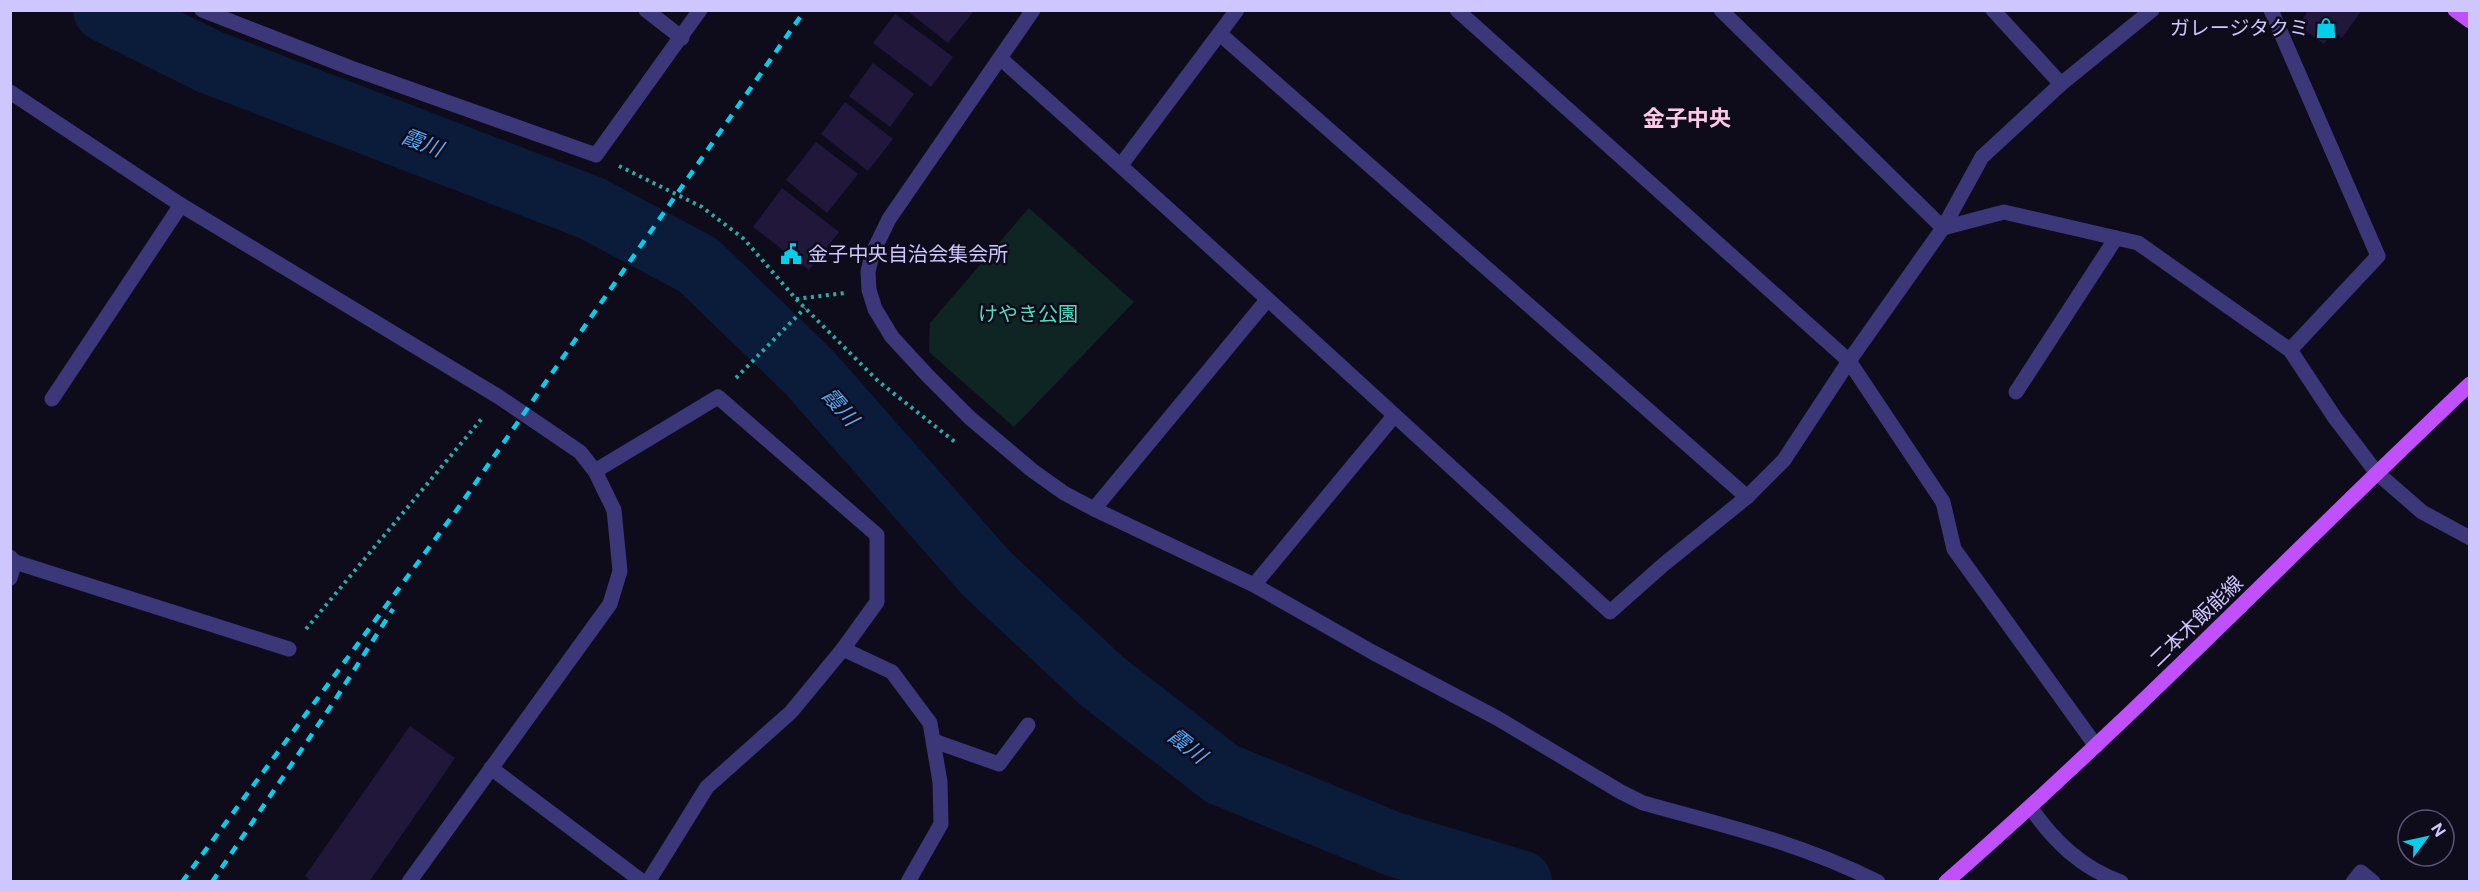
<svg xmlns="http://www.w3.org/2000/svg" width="2480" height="892" viewBox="0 0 2480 892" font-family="'Public Sans','Noto Sans JP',sans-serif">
  <rect width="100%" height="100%" fill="#0e0b1b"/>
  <path fill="#0e2524" d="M 1029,208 L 1134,302 L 1014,427 L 929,352 L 930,323 Z"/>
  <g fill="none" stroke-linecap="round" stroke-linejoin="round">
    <path stroke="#0b1b3a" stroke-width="64" d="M 105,10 L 210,62 L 591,208 L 698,265 L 809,372 L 987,574 L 1103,682 L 1222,774 L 1393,844 L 1520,882"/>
  </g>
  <g fill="#20173b">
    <path d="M 906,10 L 972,10 L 973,12 L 948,43 Z"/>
    <path d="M 2303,10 L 2362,10 L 2342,38 L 2333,31 L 2324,44 L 2298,25 L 2307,13 Z"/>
    <path d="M 895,14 L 953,57 L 931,87 L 873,43 Z"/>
    <path d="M 873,63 L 914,94 L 890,127 L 849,96 Z"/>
    <path d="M 845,102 L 893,139 L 868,171 L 821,134 Z"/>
    <path d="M 816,142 L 858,174 L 827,213 L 786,180 Z"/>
    <path d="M 782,188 L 839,232 L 809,270 L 753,227 Z"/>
    <path d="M 410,726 L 455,758 L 369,882 L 312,882 L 305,876 Z"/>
  </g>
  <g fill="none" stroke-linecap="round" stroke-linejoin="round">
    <g stroke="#2eaaa6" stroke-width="4" stroke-dasharray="3 4.5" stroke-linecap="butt">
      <path d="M 619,166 L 702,207 L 744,239 L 796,299 L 878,381 L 955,442"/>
      <path d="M 796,299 L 845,293"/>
      <path d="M 736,378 L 805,308"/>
      <path d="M 306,629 L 484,416"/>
    </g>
    <g stroke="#3b3779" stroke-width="15">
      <path d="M 202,10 L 351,68 L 596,155 L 700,10"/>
      <path d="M 646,10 L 682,38"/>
      <path d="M 1033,10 L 889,219 L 872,254 L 868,272 L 869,290 L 875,309 L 892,337 L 928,376 L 970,418 L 1033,471 L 1064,493 L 1094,509 L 1254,585 L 1374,653 L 1497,718 L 1621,792 L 1643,803 C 1724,825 1803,844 1878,882"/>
      <path d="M 1457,10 L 1849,361 L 1943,502 L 1954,549 L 2096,746"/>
      <path d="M 1993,10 L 2061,84"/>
      <path d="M 2271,10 L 2378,256 L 2290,350"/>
      <path d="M 1220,34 L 1747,497"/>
      <path d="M 1000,58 C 1206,240 1407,428 1610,612 L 1663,565 L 1747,497 L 1784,460 L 1849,361 L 1943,228 L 1721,10"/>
      <path d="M 10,92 L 181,205 L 499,397 L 580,452 L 595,471 L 614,510 L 620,571 L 610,604 L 409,882"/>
      <path d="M 1121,165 L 1237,10"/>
      <path d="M 1943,228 L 2004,212 L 2138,243 L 2290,350 L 2335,418 L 2376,472 L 2422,512 L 2470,538"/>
      <path d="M 1943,228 L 1982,157 L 2061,84 L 2152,10"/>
      <path d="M 2016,392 L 2116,238"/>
      <path d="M 52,399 L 181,205"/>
      <path d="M 595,471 L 718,397 L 877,535 L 877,602 L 843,649 L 791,712 L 707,787 L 648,882"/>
      <path d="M 1094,509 L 1267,300"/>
      <path d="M 10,557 L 15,562 L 10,578"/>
      <path d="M 15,562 L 289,649"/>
      <path d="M 1254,585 L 1394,416"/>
      <path d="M 843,649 L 892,672 L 930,723 L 940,782 L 941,824 L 908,882"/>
      <path d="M 934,741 L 999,764 L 1028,725"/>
      <path d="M 491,768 L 643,882"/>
      <path d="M 2030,807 C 2054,841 2081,868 2121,882"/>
      <path d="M 2353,882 L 2361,872 L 2373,882"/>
    </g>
    <g stroke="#c04ffc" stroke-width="15">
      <path d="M 2455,10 L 2470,21"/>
      <path d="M 1946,882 C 2128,723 2295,549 2470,384"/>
    </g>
    <g stroke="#04ceeb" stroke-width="4.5" stroke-dasharray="9 8" stroke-linecap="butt">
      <path d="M 182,882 L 456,511 L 805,10"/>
      <path d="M 212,882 L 333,703 L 393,609"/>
    </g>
  </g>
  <defs>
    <symbol id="shop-bare" viewBox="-9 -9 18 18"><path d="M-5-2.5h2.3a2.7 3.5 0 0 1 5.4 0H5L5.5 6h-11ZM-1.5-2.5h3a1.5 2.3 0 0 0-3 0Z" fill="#04ceeb" stroke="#0e0b1b" stroke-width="2.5" paint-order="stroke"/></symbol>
    <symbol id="civic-bare" viewBox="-9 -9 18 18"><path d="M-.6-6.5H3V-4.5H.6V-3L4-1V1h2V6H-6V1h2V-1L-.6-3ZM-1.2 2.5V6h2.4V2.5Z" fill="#04ceeb" stroke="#0e0b1b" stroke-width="2.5" paint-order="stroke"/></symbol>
  </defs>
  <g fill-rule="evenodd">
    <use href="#shop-bare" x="2311" y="13" width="30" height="30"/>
    <use href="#civic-bare" x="776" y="239" width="30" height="30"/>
  </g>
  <g text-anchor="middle" stroke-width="5" stroke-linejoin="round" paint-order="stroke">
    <g font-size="20" fill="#cec6fe" stroke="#0e0b1b" text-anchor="end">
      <text x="2309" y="35">ガレージタクミ</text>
      <text x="808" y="261" text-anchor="start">金子中央自治会集会所</text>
    </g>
    <g font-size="20" fill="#55dbbd" stroke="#0e0b1b">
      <text x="1028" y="321">けやき公園</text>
    </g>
    <g font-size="20" fill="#cec6fe" stroke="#0e0b1b">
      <text transform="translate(2196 621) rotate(-44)" y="7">二本木飯能線</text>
    </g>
    <g font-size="21" font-style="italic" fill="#56aafc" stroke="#0e0b1b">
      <text transform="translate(422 143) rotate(21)" y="7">霞川</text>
      <text transform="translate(840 407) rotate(49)" y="7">霞川</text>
      <text transform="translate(1187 746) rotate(38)" y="7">霞川</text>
    </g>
    <g font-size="22" font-weight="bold" fill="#fec8e9" stroke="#0e0b1b">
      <text x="1687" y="126">金子中央</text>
    </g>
  </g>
  <rect width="2480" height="892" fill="none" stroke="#cec6fe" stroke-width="24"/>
  <g transform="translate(2426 838) rotate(57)"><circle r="28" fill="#0e0b1b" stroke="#5b5676" stroke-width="1.5"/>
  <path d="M0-4.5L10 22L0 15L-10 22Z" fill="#04ceeb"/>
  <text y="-9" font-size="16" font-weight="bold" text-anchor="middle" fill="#cec6fe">N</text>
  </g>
</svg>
